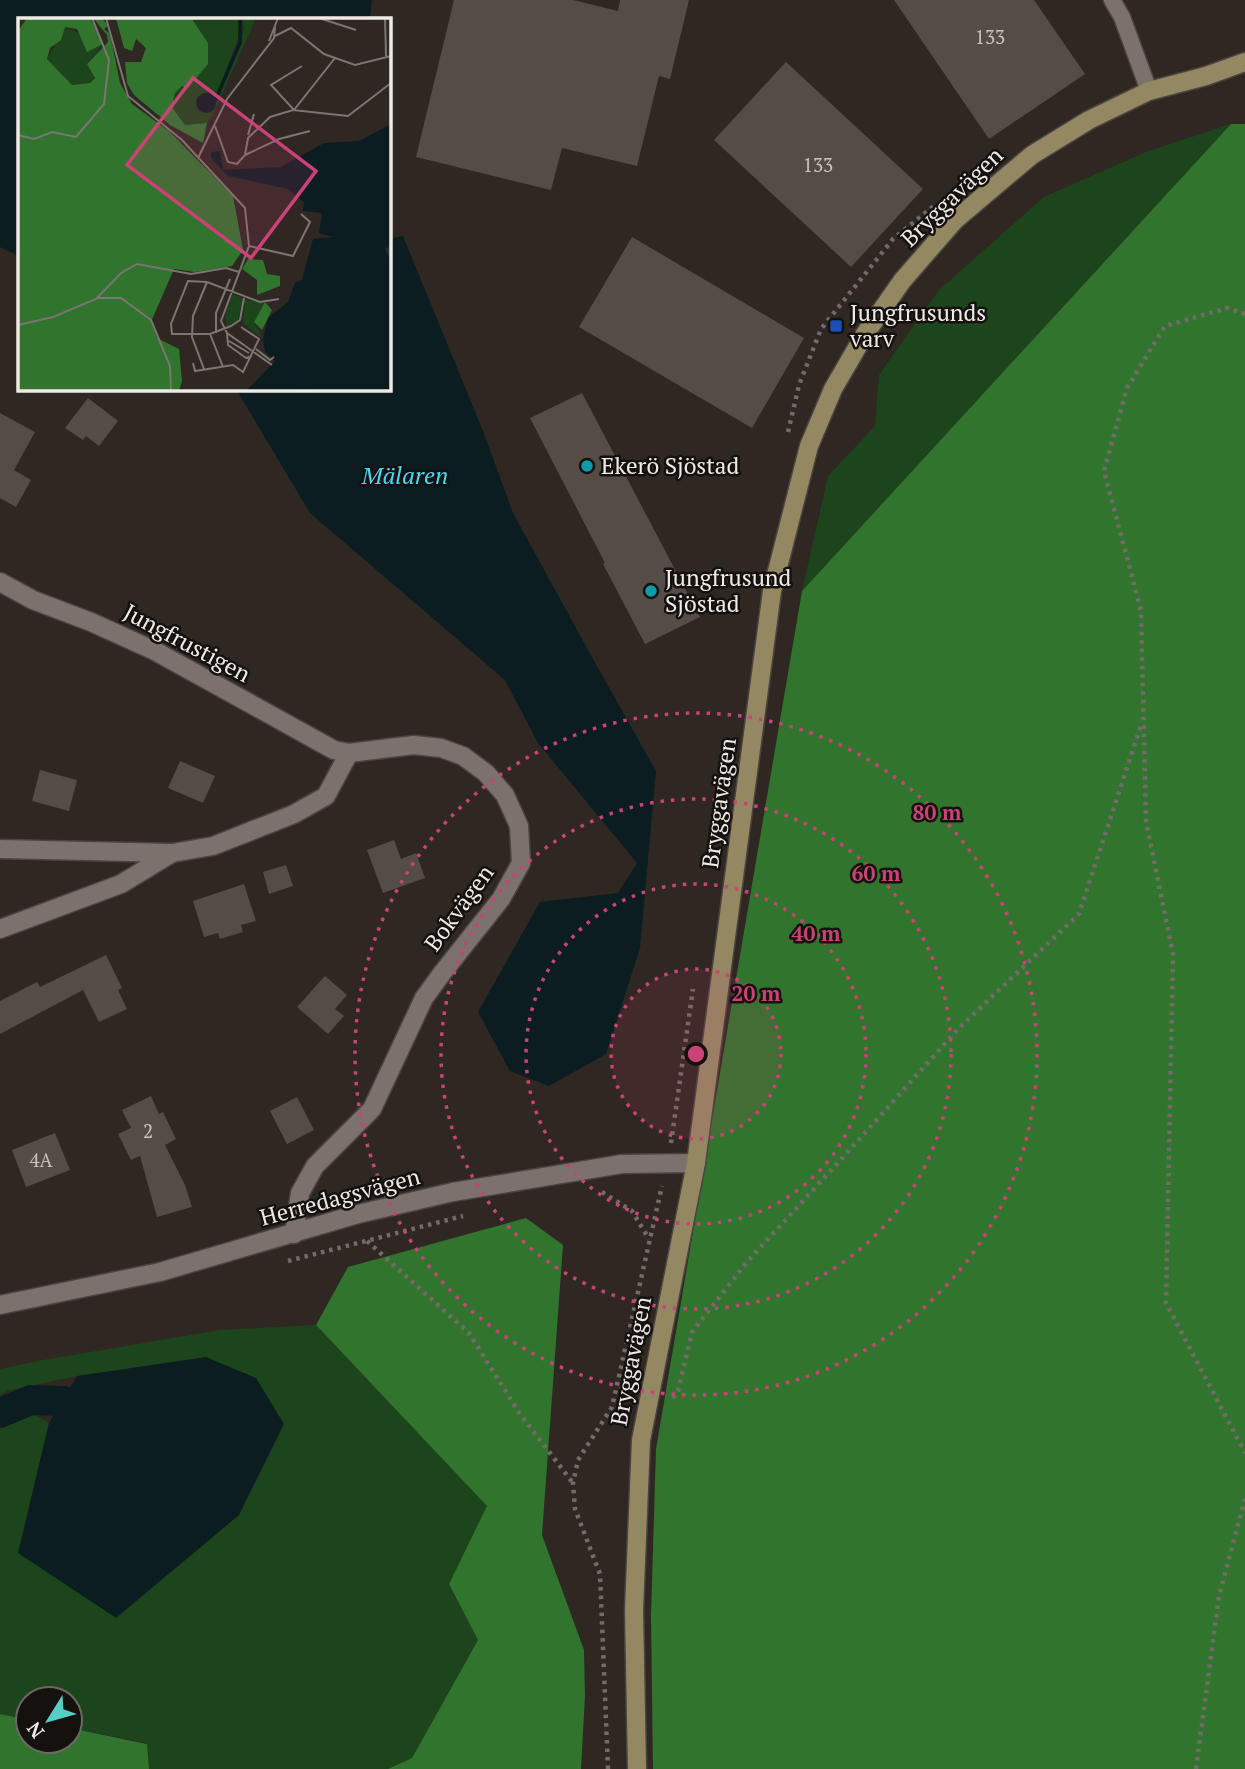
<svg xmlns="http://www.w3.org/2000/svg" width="1245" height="1769" viewBox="0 0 1245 1769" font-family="'PT Serif',serif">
  <rect width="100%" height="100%" fill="#2f2722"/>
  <g fill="#1d451b">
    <path d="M 1231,124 L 802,591 L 828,476 L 875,426 L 879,375 L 939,290 L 1044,197 L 1146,152 Z"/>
    <path d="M 316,1325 L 488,1506 L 449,1584 L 478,1640 L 412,1758 L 388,1769 L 149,1769 L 147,1743 L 70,1728 L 70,1699 L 28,1699 L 28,1720 L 0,1714 L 0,1423 L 26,1410 L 49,1423 L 19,1553 L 77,1376 L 7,1391 L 0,1395 L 0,1369 L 43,1360 L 221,1330 Z"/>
  </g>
  <g fill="#31742e">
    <path d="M 1231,124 L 1245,124 L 1245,1769 L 653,1769 L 651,1616 L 656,1449 L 802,591 Z"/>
    <path d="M 526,1218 L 563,1245 L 542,1535 L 584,1650 L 585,1696 L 581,1769 L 388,1769 L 412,1758 L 478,1640 L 449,1584 L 487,1506 L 316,1325 L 348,1267 Z"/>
    <path d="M 0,1714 L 28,1720 L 28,1741 L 70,1741 L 70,1728 L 147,1744 L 149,1769 L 0,1769 Z"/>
  </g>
  <g fill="#0c1d22">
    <path d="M 0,0 L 372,0 L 370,19 L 19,19 L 19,256 L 0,247 Z"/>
    <path d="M 403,236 L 483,431 L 513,513 L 593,659 L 656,771 L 640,948 L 606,1054 L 549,1086 L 510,1071 L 478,1012 L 540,902 L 618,893 L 637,863 L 538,743 L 505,680 L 310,513 L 236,389 L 388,388 L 389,239 Z"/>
    <path d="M 206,1357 L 256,1378 L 284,1424 L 239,1515 L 116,1618 L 18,1553 L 49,1423 L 77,1376 Z"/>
  </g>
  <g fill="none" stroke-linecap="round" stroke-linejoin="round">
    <path stroke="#0c1d22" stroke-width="30" d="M 0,1413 L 31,1400 L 63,1401"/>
  </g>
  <g fill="#554c46">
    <path d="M 454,0 L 573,0 L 618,11 L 620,0 L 689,0 L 670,79 L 659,76 L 637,166 L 562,148 L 551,190 L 416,157 Z"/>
    <path d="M 894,0 L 1034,0 L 1085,74 L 989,139 Z"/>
    <path d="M 786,62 L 923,189 L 851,267 L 714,140 Z"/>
    <path d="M 632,237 L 804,338 L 752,428 L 579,327 Z"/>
    <path d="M 582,393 L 700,617 L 645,644 L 603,564 L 605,563 L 530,418 Z"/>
    <path d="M 88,398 L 118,421 L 99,446 L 86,436 L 83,440 L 65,428 Z"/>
    <path d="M 0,413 L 35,432 L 14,470 L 31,480 L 16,507 L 0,498 Z"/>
    <path d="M 180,761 L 215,776 L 203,803 L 168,788 Z"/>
    <path d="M 40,770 L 77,780 L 69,811 L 32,801 Z"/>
    <path d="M 394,840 L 401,859 L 416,853 L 425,878 L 383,893 L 367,850 Z"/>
    <path d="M 286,865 L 293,886 L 269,894 L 263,872 Z"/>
    <path d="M 244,884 L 256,921 L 241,925 L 243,932 L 220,939 L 218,933 L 204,937 L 193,901 Z"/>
    <path d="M 106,955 L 122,988 L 118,990 L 127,1009 L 99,1022 L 83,990 L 0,1034 L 0,1001 L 37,982 L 40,987 Z"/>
    <path d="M 325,976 L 347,995 L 335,1009 L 344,1016 L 328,1034 L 297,1007 Z"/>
    <path d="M 151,1096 L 159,1114 L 163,1112 L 176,1139 L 165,1145 L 185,1185 L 192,1207 L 157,1217 L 140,1156 L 131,1160 L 118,1134 L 131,1128 L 122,1110 Z"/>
    <path d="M 297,1097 L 314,1130 L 287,1144 L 270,1111 Z"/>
    <path d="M 55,1133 L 70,1170 L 26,1187 L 12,1150 Z"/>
  </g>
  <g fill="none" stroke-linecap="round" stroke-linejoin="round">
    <defs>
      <path id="service" d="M 1112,0 L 1122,17 L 1149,91"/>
      <g id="minor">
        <path d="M 0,582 L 33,600 L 91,622 L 155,651 L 334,750 L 349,753 L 414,745 L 441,748 L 463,756 L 486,773 L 505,795 L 519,826 L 521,863 L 501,899 L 443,972 L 424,998 L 372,1109 L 315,1166 L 300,1193 L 294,1234"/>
        <path d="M 0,849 L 172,853 L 213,846 L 294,814 L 326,796 L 349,753"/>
        <path d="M 0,929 L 121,884 L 172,853"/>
        <path d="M 0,1305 L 160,1272 L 358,1214 L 453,1192 L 622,1164 L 696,1163"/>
      </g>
      <path id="secondary" d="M 637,1769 L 634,1610 L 641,1440 L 696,1163 L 772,591 L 809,446 L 833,389 L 865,334 L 902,281 L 955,220 L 1032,155 L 1089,120 L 1149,91 L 1206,76 L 1245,62"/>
    </defs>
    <use href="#service" stroke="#4b4440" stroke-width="19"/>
    <use href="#minor" stroke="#4b4440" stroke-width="21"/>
    <use href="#secondary" stroke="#4b4440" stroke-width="21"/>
    <g stroke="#736b67" stroke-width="4.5" stroke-dasharray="3.5 5" stroke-linecap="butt">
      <path d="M 1245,314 L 1227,308 L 1165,326 L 1127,388 L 1104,471 L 1141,611 L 1146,821 L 1173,954 L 1166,1303 L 1245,1453"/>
      <path d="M 788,432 L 799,385 L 821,329 L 893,239 L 935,205"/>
      <path d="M 671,1143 L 693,989"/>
      <path d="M 602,1192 L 632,1211 L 649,1239"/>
      <path d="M 367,1241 L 469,1333 L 520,1414 L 573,1483"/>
      <path d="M 288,1261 L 463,1216"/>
      <path d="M 673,1398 L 678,1391 L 692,1332 L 747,1262 L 846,1154 L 958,1029 L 1079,914 L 1142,722"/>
      <path d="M 608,1769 L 600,1574 L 575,1509 L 573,1483 L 578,1460 L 612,1407 L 662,1186"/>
      <path d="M 1196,1769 L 1219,1596 L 1245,1499"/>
    </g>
    <use href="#service" stroke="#7c716c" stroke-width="16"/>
    <use href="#minor" stroke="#7c716c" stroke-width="18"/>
    <use href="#secondary" stroke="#938862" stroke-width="18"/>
  </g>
  <circle cx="696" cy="1054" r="85" fill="#cb4277" fill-opacity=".12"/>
  <g fill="none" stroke="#cb4277" stroke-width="3.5" stroke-dasharray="3.5 7">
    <circle cx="696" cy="1054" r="85"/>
    <circle cx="696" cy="1054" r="170"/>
    <circle cx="696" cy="1054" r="255"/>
    <circle cx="696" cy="1054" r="341"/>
  </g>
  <rect fill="#1a4fb4" stroke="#14110e" stroke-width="2.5" x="829" y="319" width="14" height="14" rx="3.5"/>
  <g fill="#0f9aa8" stroke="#14110e" stroke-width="2.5">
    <circle cx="587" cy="466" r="7"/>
    <circle cx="651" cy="591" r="7"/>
  </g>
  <g text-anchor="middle" stroke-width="5" stroke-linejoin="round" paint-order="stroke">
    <g font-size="19" fill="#c9c2bf">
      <text x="990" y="44">133</text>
      <text x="818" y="172">133</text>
      <text x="148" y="1138">2</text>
      <text x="41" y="1167">4A</text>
    </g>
    <g font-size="23" fill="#f0eae7" stroke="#14110e">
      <text transform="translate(952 197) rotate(-44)" y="8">Bryggavägen</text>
      <text transform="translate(187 643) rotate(28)" y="8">Jungfrustigen</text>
      <text transform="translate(719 803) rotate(-82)" y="8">Bryggavägen</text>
      <text transform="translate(459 908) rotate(-54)" y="8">Bokvägen</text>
      <text transform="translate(340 1197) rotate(-15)" y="8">Herredagsvägen</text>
      <text transform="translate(631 1361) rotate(-79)" y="8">Bryggavägen</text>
    </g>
    <g font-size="23" fill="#f0eae7" stroke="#14110e" text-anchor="start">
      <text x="850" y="321">Jungfrusunds<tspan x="850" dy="26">varv</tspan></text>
      <text x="601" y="474">Ekerö Sjöstad</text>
      <text x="665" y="586">Jungfrusund<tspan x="665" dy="26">Sjöstad</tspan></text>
    </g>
    <g font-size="24" font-style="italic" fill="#4cd6f4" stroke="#14110e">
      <text x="405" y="484">Mälaren</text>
    </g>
  </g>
  <g transform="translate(18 18)">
    <rect width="373" height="373" fill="#2f2722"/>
    <path d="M 173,0 L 221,0 L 224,10 L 198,80 L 189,72 L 192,96 L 222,26 L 226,10 L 224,0 L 236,0 L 236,5 L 194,98 L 189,105 L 167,107 L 154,89 L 157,75 L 190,25 ZM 47,9 L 85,26 L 69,46 L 77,57 L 73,65 L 54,67 L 29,41 ZM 214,276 L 225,280 L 220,302 L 209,308 L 207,298 ZM 227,282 L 247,284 L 236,304 L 245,321 L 225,305 Z" fill="#1d451b"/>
    <path d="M 9,0 L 72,0 L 85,26 L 69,34 L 59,11 L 47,9 L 43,22 L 32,30 L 29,41 L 54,67 L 72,65 L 77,60 L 69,46 L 90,24 L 89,17 L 75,0 L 84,0 L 90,8 L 86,11 L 91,15 L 95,30 L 102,65 L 114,86 L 151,113 L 215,178 L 225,232 L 214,248 L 177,254 L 156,251 L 133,304 L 139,320 L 161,331 L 164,363 L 161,373 L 0,373 L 0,13 ZM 98,0 L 173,0 L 178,7 L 190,25 L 190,46 L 169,71 L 164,68 L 157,75 L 154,89 L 167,107 L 189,105 L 185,125 L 152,107 L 116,77 L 109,65 L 107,44 L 123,44 L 128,30 L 118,21 L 114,33 L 106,30 ZM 230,241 L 245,242 L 249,256 L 262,258 L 262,268 L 239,277 L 239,262 L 224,251 ZM 247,284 L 254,292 L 244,312 L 236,304 Z" fill="#31742e"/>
    <path d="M178 85a10 10 0 1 1 20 0a10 10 0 1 1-20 0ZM 373,106 L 373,229 L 367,230 L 373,244 L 373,373 L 228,373 L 257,343 L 247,334 L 245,321 L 250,300 L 270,284 L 277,265 L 284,262 L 295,221 L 315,219 L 301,215 L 304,195 L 285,193 L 286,184 L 270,171 L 210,158 L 193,140 L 193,134 L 202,133 L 205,152 L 263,149 L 306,125 L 341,123 Z" fill="#0c1d22"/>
    <path fill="none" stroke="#0c1d22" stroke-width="3.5" d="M 197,83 L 222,25 L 222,0M 257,339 L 373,325M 256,349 L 290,373"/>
    <path fill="none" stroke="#7c7571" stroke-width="2" d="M 88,0 L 110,78 L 164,122 L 227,190 L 231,228 L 203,303 L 209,315 L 254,347M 301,0 L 338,12M 367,0 L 368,38M 257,18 L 273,10 L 306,36 L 337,47 L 373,38M 251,23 L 260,0M 284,48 L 253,67 L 276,92 L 317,40M 197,108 L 210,144 L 219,146 L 227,137 L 230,120 L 252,99 L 275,92 L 330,98 L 373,65M 0,117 L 16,121 L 34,114 L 58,119 L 86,86 L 91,42 L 74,0M 230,117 L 236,96M 227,137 L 261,121 L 292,113M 180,140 L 209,81 L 256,20 L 257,9M 231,228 L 275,238 L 292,204 L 283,196M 79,280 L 103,280 L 133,302 L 152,348 L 153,373M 226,280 L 222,302 L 213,308 L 192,316 L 154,316 L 153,306 L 170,263 L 189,264 L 242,284 L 261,281M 0,307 L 35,299 L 78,281 L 103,255 L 119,246 L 173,256 L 208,250 L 221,254M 198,315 L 198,295 L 212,261M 209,315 L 210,327 L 228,340 L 234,338M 192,316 L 205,349M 211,323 L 231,335M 238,331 L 252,342 L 256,339M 175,345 L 177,353 L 215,347 L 225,354 L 241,321 L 223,309M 186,351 L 174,319 L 175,298 L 189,264"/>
    <path fill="#cb4277" fill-opacity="0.15" stroke="#cb4277" stroke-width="3.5" d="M 175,60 L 298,153 L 233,240 L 109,147 Z"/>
    <rect width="373" height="373" fill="none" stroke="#f0eae7" stroke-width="3.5"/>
  </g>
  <circle cx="696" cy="1054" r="10" fill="#cb4277" stroke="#14110e" stroke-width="3.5"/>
  <g font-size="21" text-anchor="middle" font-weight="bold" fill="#cb4277" stroke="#14110e" stroke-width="5" stroke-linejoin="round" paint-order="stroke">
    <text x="937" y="820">80 m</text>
    <text x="876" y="881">60 m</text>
    <text x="816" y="941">40 m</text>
    <text x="756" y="1001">20 m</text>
  </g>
  <g transform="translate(49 1720) rotate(233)"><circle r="33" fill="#14110e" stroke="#6c6865" stroke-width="2"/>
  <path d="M0-5L12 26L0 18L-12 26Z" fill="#55cec4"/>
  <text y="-10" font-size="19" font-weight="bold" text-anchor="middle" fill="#f0eae7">N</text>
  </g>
</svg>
